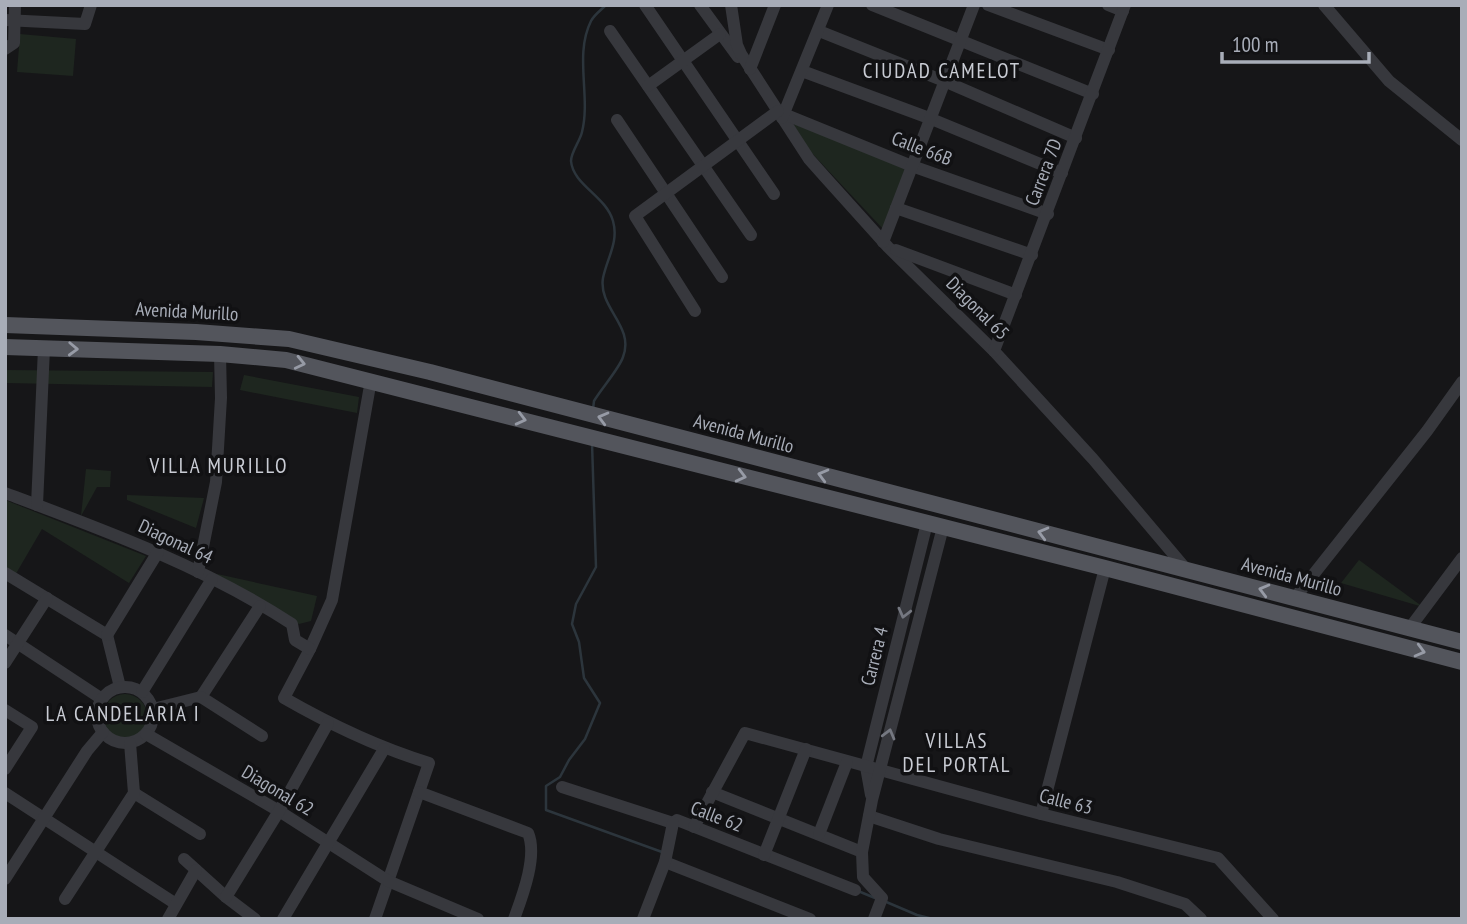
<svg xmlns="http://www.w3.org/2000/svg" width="1467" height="924" viewBox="0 0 1467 924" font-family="'PT Sans Narrow',sans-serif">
  <rect width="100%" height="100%" fill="#161618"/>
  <g fill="#1e261f">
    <path d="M 20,34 L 76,39 L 73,76 L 17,72 Z"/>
    <path d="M 791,123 L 909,167 L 884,230 L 809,150 Z"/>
    <path d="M 5,370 L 213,372 L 212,387 L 5,383 Z"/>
    <path d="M 244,375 L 359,397 L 357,413 L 240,390 Z"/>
    <path d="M 86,469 L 111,471 L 110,487 L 97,487 L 81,516 Z"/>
    <path d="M 127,495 L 204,498 L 196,528 L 127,500 Z"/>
    <path d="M 5,500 L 146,556 L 129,583 L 42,529 L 14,577 L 5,572 Z"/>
    <path d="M 1359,560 L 1423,607 L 1341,583 Z"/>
    <path d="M 208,572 L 317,596 L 311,621 L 299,624 L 293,622 Z"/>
    <circle cx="125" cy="716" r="22"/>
  </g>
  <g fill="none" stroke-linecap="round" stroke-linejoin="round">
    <g stroke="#2c353c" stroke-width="2.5">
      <path d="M 593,409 L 594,401 C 601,389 619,369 623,357 C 635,326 598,308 603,278 C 607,258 619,242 613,221 C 606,196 573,185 571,161 C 571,152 580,141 582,132 C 591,96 574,55 591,21 C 594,15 601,10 606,5"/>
      <path d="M 592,443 L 596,567 L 576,604 L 572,624 L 579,642 L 584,678 L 600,703 L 585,739 L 569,760 L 560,777 L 546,786 L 546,810 L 662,852"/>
      <path d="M 858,891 L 875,898"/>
      <path d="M 884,901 L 917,915 L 933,919"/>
    </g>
    <g stroke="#37383d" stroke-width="12">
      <path d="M 645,5 L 774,194"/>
      <path d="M 700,5 L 738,57"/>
      <path d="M 731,5 L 737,45 L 741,54 L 809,159 L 825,177 L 888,247 L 994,351 L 1093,459 L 1186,569"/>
      <path d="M 872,5 L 1093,94"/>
      <path d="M 988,5 L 1109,50"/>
      <path d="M 1108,5 L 1123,11"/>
      <path d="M 1324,5 L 1389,81 L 1462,140"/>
      <path d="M 5,20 L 85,24 L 91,5"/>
      <path d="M 610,31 L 751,235"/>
      <path d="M 819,31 L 944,81 L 1076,138"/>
      <path d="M 5,49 L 14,43 L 15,5"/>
      <path d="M 750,69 L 775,5"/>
      <path d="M 802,71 L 929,118 L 1062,173"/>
      <path d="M 648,86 L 720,34"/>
      <path d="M 784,114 L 912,166 L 1048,214"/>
      <path d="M 782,118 L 828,5"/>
      <path d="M 617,120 L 722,277"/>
      <path d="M 896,208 L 1032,255"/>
      <path d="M 883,242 L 974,5"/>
      <path d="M 896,250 L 1016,295"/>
      <path d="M 695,311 L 635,216 L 778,111"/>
      <path d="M 994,351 L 1125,5"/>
      <path d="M 371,380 L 332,600 L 310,649 L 284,698 C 331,725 377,747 429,763 L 375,919"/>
      <path d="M 5,493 C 104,530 203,566 292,624 L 295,640 L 310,649"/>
      <path d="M 37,505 L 44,348"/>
      <path d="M 198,572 L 216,482 L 221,398 L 220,354"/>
      <path d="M 5,573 L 107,635 L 120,687"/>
      <path d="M 1294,599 L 1427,431 L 1462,382"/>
      <path d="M 1409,629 L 1462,558"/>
      <path d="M 5,635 L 102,699"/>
      <path d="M 107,635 L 158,552"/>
      <path d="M 5,663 L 47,598"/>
      <circle cx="125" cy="715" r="28"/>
      <path d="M 142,692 L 212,579"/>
      <path d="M 201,697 L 260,606"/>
      <path d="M 153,709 L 201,697 L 262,736"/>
      <path d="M 5,710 L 32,727 L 5,769"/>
      <path d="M 146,734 L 279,811 L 388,881 L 478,919"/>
      <path d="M 562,787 L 673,823 L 677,820 L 855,890"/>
      <path d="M 419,792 L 528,833 C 538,856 522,897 514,919"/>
      <path d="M 712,792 L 862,852"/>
      <path d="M 5,793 L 176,904"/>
      <path d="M 134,793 L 200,834"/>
      <path d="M 871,795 L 866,767 L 927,523"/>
      <path d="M 1041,814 L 1105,568"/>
      <path d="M 869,816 L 939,839 L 1117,882 L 1185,904 L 1201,919"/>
      <path d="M 694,827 L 745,733 L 1041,814 L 1218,858 L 1273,919"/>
      <path d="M 819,834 L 847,762"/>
      <path d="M 764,855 L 806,749"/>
      <path d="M 184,859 L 226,897 L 255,919"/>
      <path d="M 665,862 L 810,919"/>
      <path d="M 5,879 L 87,751 L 103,732"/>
      <path d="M 226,897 L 279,811 L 328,723"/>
      <path d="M 65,899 L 134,793 L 130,743"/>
      <path d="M 168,919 L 196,870"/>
      <path d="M 283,919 L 384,749"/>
      <path d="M 643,919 L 665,862 L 673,823"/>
      <path d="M 874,919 L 882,898 L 863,877 L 862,852 L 872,800 L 943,527"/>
    </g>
    <g stroke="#53555c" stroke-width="16">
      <path d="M 5,325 L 196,332 L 289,339 L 430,372 L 1462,642"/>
      <path d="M 5,347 L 220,354 L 286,360 L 1105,568 L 1462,662"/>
    </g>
  </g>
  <defs><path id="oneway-chevron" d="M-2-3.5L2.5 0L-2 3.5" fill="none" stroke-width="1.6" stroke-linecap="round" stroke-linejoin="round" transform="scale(1.75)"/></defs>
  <g stroke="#979ba6">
    <use href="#oneway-chevron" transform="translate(73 349) rotate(2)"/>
    <use href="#oneway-chevron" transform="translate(300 363) rotate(13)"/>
    <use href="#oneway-chevron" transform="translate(603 418) rotate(-165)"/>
    <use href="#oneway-chevron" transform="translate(521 419) rotate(14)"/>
    <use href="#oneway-chevron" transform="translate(823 475) rotate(-165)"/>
    <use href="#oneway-chevron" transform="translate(741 476) rotate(14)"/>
    <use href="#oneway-chevron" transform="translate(1043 533) rotate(-165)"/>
    <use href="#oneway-chevron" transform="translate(1264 590) rotate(-165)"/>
    <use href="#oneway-chevron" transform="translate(1420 651) rotate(15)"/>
  </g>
  <g stroke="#757881">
    <use href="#oneway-chevron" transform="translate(904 613) rotate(104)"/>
    <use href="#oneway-chevron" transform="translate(889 734) rotate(-75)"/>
  </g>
  <g text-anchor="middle" stroke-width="7" stroke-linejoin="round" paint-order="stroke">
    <g font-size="19" fill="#a8adb8" stroke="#111113">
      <text transform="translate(922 148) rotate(21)" y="7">Calle 66B</text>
      <text transform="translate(1043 172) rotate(-69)" y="7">Carrera 7D</text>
      <text transform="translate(978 308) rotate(45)" y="7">Diagonal 65</text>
      <text transform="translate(187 311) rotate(3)" y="7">Avenida Murillo</text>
      <text transform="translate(744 433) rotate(15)" y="7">Avenida Murillo</text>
      <text transform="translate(176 541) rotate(25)" y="7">Diagonal 64</text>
      <text transform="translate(1292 576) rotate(15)" y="7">Avenida Murillo</text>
      <text transform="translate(874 656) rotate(-76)" y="7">Carrera 4</text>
      <text transform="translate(278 790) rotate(31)" y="7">Diagonal 62</text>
      <text transform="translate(1066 801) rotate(14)" y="7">Calle 63</text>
      <text transform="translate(717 816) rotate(21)" y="7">Calle 62</text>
    </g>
    <g font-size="21" letter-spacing="2" fill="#c9ccd4" stroke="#111113">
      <text x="942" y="78">CIUDAD CAMELOT</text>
      <text x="219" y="473">VILLA MURILLO</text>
      <text x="123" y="721">LA CANDELARIA I</text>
      <text x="957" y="748">VILLAS<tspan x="957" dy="24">DEL PORTAL</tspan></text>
    </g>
  </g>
  <rect width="1467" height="924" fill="none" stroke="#a8adb8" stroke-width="14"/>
  <path d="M1222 52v10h147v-10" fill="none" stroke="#a8adb8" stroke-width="3.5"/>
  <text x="1232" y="52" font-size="21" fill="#a8adb8" stroke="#111113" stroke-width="5" paint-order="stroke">100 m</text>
</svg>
